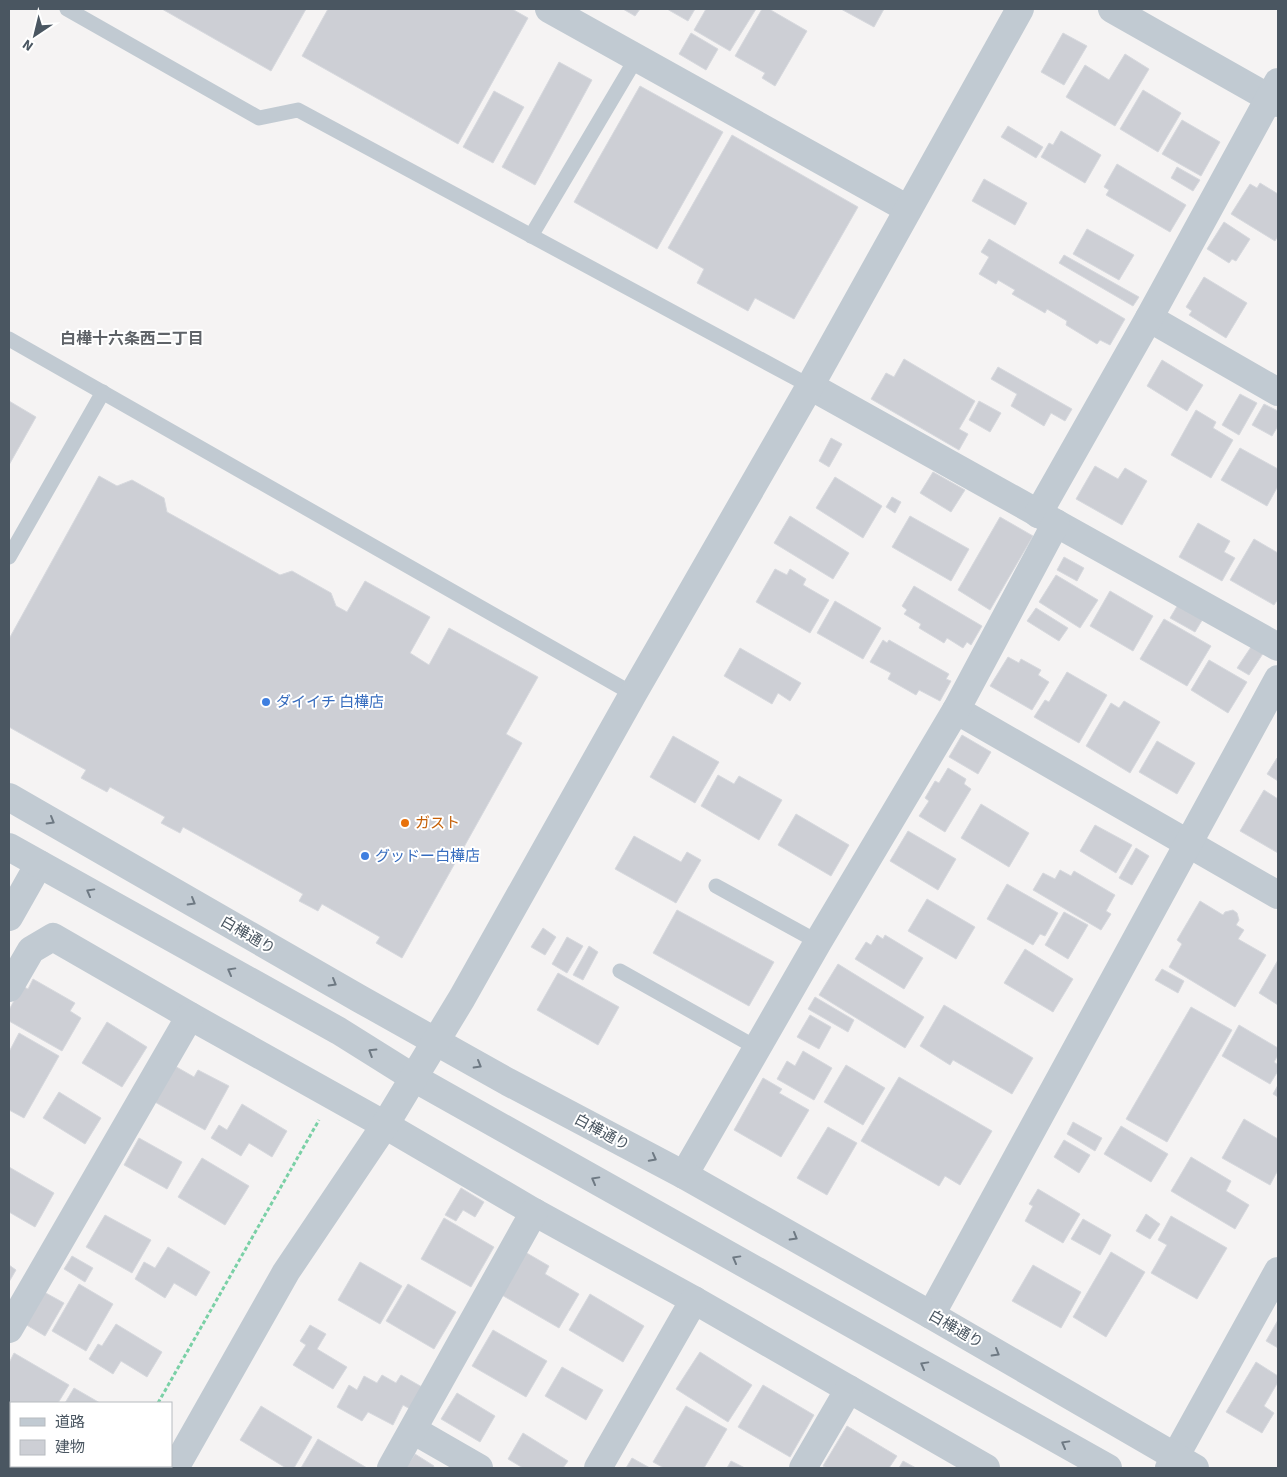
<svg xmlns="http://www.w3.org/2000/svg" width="1287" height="1477" viewBox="0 0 1287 1477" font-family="'Source Sans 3','Noto Sans JP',sans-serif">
  <rect width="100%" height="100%" fill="#f5f3f3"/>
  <g fill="#cdcfd5" stroke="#d7d9de">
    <path d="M 162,9 L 306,9 L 271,71 Z"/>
    <path d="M 328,9 L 512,9 L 528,18 L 458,144 L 302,56 Z"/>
    <path d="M 623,9 L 640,9 L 635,16 Z"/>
    <path d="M 667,9 L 695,9 L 688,21 Z"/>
    <path d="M 706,9 L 756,9 L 730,51 L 694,30 Z"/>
    <path d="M 762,9 L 769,9 L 807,31 L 775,86 L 762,78 L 765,73 L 735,56 Z"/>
    <path d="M 841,9 L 884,9 L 874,27 Z"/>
    <path d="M 691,33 L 718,49 L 706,70 L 679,54 Z"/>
    <path d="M 1063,33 L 1087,46 L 1064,85 L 1041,72 Z"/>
    <path d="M 1125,54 L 1149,69 L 1115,126 L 1066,97 L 1085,65 L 1109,80 Z"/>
    <path d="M 559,62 L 592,80 L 535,185 L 502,167 Z"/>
    <path d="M 640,86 L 723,132 L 657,249 L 574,202 Z"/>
    <path d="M 1143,90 L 1181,113 L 1158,152 L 1120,129 Z"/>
    <path d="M 494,91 L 524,107 L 493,163 L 463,147 Z"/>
    <path d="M 1182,120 L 1220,142 L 1201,176 L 1162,154 Z"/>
    <path d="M 1008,126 L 1043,147 L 1036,158 L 1001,137 Z"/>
    <path d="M 1061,131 L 1101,155 L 1085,183 L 1041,157 L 1049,143 L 1053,145 Z"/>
    <path d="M 732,135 L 858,207 L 794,319 L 755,298 L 748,311 L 697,283 L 704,269 L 668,248 Z"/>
    <path d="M 1117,164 L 1186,205 L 1170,232 L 1106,195 L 1109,190 L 1104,187 Z"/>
    <path d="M 1177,167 L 1200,180 L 1193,191 L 1171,178 Z"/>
    <path d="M 984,179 L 1027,203 L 1015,225 L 972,201 Z"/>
    <path d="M 1260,183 L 1278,194 L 1278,236 L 1275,241 L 1231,214 L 1250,184 L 1257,188 Z"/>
    <path d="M 1224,222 L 1250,239 L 1236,261 L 1232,259 L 1229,263 L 1207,249 Z"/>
    <path d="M 1087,229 L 1134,255 L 1119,280 L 1073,254 Z"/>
    <path d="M 989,239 L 1125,319 L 1110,345 L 1100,340 L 1097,344 L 1066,325 L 1067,321 L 1047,309 L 1045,313 L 1012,294 L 1015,290 L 998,280 L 996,284 L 979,274 L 989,257 L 981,252 Z"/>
    <path d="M 1064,255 L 1139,297 L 1133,306 L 1059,263 Z"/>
    <path d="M 1204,277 L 1247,303 L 1226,338 L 1189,315 L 1192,311 L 1186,307 Z"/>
    <path d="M 904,359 L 975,401 L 959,429 L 968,434 L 959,450 L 871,399 L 886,373 L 894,377 Z"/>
    <path d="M 1162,360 L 1203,385 L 1187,411 L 1147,386 Z"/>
    <path d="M 998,367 L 1072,409 L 1065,421 L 1051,413 L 1044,426 L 1011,406 L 1017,394 L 991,379 Z"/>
    <path d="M 1240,394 L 1257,403 L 1239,435 L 1222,425 Z"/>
    <path d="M 9,401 L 36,417 L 9,465 Z"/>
    <path d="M 979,401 L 1001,413 L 990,432 L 969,420 Z"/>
    <path d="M 1264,404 L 1278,411 L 1278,426 L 1272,436 L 1252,425 Z"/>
    <path d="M 1196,410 L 1216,422 L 1213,428 L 1233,440 L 1211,478 L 1171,455 Z"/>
    <path d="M 831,438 L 842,444 L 829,467 L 819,461 Z"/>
    <path d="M 1240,448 L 1278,469 L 1278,486 L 1267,506 L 1221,480 Z"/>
    <path d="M 1095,466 L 1118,479 L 1125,468 L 1147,481 L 1122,525 L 1076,499 Z"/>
    <path d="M 933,472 L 965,490 L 951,512 L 920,493 Z"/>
    <path d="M 99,476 L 117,486 L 132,480 L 164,498 L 167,512 L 280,575 L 292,571 L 331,593 L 336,606 L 347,612 L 365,581 L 430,617 L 410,653 L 429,665 L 449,628 L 538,677 L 506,734 L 522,743 L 402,958 L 376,943 L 380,937 L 322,904 L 318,911 L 299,901 L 303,894 L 183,827 L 180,833 L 161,823 L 165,817 L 110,787 L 107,792 L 81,778 L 86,770 L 9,727 L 9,639 Z"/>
    <path d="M 835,477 L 882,506 L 863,538 L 816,508 Z"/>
    <path d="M 892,497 L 901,502 L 895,513 L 886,507 Z"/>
    <path d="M 790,516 L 849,553 L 833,579 L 774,543 Z"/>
    <path d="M 910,516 L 969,549 L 951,581 L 892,547 Z"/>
    <path d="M 1000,517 L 1033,536 L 990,610 L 958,590 Z"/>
    <path d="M 1198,523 L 1230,541 L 1224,552 L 1235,558 L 1222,581 L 1179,557 Z"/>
    <path d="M 1254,539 L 1278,553 L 1278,599 L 1274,605 L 1230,580 Z"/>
    <path d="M 1064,557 L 1084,568 L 1077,581 L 1057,570 Z"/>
    <path d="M 775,569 L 787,575 L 790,569 L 806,579 L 803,585 L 829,600 L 810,633 L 756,602 Z"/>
    <path d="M 1056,575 L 1098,600 L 1080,628 L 1039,602 Z"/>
    <path d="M 914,586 L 982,626 L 971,645 L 967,642 L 963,648 L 947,638 L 944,643 L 919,628 L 921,624 L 904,614 L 907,610 L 902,606 Z"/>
    <path d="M 1110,591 L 1153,616 L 1133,651 L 1090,626 Z"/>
    <path d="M 835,601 L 881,628 L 863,659 L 817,633 Z"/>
    <path d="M 1179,603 L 1204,617 L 1195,632 L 1170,618 Z"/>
    <path d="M 1036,608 L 1068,628 L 1059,641 L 1027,621 Z"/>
    <path d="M 1164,619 L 1211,646 L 1187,686 L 1140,659 Z"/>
    <path d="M 883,640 L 887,643 L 889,640 L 949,674 L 946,679 L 951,681 L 940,701 L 919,690 L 916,695 L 888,679 L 891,673 L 870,662 Z"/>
    <path d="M 1253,644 L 1264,652 L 1249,675 L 1237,668 Z"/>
    <path d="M 740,648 L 801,683 L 790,701 L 778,693 L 772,704 L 724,676 Z"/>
    <path d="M 1008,657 L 1019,663 L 1021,659 L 1041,670 L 1038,675 L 1049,682 L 1032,710 L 990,686 Z"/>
    <path d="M 1209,660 L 1247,682 L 1228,713 L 1191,690 Z"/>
    <path d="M 1067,672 L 1107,695 L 1079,743 L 1034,717 L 1045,700 L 1049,702 Z"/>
    <path d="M 1124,701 L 1160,722 L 1130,773 L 1086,746 L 1111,703 L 1119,708 Z"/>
    <path d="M 962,735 L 991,752 L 978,774 L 949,757 Z"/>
    <path d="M 673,736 L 719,762 L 695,803 L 650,777 Z"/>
    <path d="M 1157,741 L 1195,763 L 1177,794 L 1139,772 Z"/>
    <path d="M 1277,758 L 1278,759 L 1278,781 L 1267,774 Z"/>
    <path d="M 948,768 L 966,779 L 964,784 L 971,789 L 945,832 L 919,816 L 929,801 L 925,798 L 935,781 L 939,783 Z"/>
    <path d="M 718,775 L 734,784 L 739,776 L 782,800 L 759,840 L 701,806 Z"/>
    <path d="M 1264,790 L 1278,799 L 1278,853 L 1240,831 Z"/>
    <path d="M 981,804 L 1029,833 L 1009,867 L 961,838 Z"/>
    <path d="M 796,814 L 849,845 L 831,876 L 778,845 Z"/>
    <path d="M 1095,825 L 1132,845 L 1116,873 L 1080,851 Z"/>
    <path d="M 908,831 L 956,859 L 938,890 L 890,861 Z"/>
    <path d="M 634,836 L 681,862 L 687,852 L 701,860 L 676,903 L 615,869 Z"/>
    <path d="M 1136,848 L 1149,856 L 1132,885 L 1119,878 Z"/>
    <path d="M 1060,870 L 1071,876 L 1074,871 L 1115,895 L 1106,911 L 1111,914 L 1101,930 L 1033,890 L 1043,873 L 1055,879 Z"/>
    <path d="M 1007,884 L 1058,913 L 1045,936 L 1040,934 L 1033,945 L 987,919 Z"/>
    <path d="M 927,899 L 975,927 L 956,959 L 908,931 Z"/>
    <path d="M 1200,901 L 1223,915 L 1225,912 L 1233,910 L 1237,913 L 1239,920 L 1236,925 L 1244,930 L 1238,939 L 1266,955 L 1235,1007 L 1169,967 L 1182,944 L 1177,940 Z"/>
    <path d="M 677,910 L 774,962 L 749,1006 L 653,953 Z"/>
    <path d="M 1064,912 L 1088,925 L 1068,959 L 1045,945 Z"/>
    <path d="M 543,928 L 556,937 L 545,955 L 531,947 Z"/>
    <path d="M 877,935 L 883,939 L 885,935 L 923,958 L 904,989 L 855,959 L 866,942 L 871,945 Z"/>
    <path d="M 567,937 L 583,946 L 567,973 L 552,964 Z"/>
    <path d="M 589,946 L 598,952 L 583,980 L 573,975 Z"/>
    <path d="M 1025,949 L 1073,979 L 1053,1012 L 1004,983 Z"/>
    <path d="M 1278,960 L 1278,1005 L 1259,993 Z"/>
    <path d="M 838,964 L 924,1017 L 905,1048 L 819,995 Z"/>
    <path d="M 1162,969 L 1184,981 L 1178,993 L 1155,980 Z"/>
    <path d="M 558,973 L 619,1007 L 598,1045 L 537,1010 Z"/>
    <path d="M 33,979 L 75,1003 L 70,1011 L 81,1018 L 62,1051 L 9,1021 L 9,1010 L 22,986 L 28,989 Z"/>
    <path d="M 815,997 L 854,1020 L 848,1032 L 808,1009 Z"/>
    <path d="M 944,1005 L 1033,1058 L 1012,1094 L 953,1060 L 950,1065 L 920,1046 Z"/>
    <path d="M 1191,1007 L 1232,1030 L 1167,1142 L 1126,1119 Z"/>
    <path d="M 810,1015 L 831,1027 L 819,1049 L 797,1037 Z"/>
    <path d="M 107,1022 L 147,1047 L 122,1087 L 82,1063 Z"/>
    <path d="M 1239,1025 L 1278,1048 L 1278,1055 L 1274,1062 L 1278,1065 L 1278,1071 L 1270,1084 L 1222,1056 Z"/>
    <path d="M 19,1033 L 59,1056 L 24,1118 L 9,1110 L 9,1052 Z"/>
    <path d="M 803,1051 L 832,1068 L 814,1100 L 777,1079 L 787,1061 L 795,1066 Z"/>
    <path d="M 173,1065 L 194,1077 L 198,1070 L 229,1086 L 205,1130 L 153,1101 Z"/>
    <path d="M 846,1065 L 885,1088 L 863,1125 L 824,1102 Z"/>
    <path d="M 899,1077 L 992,1131 L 960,1185 L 945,1176 L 939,1186 L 861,1141 Z"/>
    <path d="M 763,1078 L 782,1089 L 779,1093 L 809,1110 L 781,1157 L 734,1130 Z"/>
    <path d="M 1278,1085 L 1278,1097 L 1273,1094 Z"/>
    <path d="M 59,1092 L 101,1118 L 85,1144 L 43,1118 Z"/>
    <path d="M 242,1104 L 287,1131 L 272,1157 L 249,1143 L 241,1156 L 211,1138 L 219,1125 L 227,1130 Z"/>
    <path d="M 1244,1119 L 1278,1139 L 1278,1170 L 1270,1185 L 1222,1158 Z"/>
    <path d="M 1073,1122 L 1102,1138 L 1095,1151 L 1067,1134 Z"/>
    <path d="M 1121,1126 L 1168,1154 L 1151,1182 L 1104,1154 Z"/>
    <path d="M 828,1127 L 857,1143 L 827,1195 L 797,1178 Z"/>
    <path d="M 139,1138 L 182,1162 L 167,1189 L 124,1165 Z"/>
    <path d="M 1064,1140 L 1090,1155 L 1079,1173 L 1054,1157 Z"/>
    <path d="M 1191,1157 L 1231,1181 L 1226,1191 L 1249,1205 L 1235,1229 L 1171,1191 Z"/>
    <path d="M 202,1158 L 249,1186 L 225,1225 L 178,1197 Z"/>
    <path d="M 9,1167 L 54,1193 L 35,1227 L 9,1212 Z"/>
    <path d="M 461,1188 L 484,1202 L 475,1217 L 463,1210 L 456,1221 L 445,1215 Z"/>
    <path d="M 1038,1189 L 1080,1214 L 1063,1243 L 1025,1221 L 1033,1206 L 1029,1204 Z"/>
    <path d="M 1146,1214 L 1160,1224 L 1150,1239 L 1136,1231 Z"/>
    <path d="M 105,1215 L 151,1240 L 132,1273 L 86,1247 Z"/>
    <path d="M 1171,1216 L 1227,1248 L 1197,1299 L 1151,1273 L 1167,1245 L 1158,1240 Z"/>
    <path d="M 444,1218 L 494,1247 L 471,1287 L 421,1259 Z"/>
    <path d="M 1083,1219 L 1111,1235 L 1100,1255 L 1071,1239 Z"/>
    <path d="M 168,1247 L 210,1272 L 196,1296 L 174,1283 L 165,1298 L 135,1279 L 144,1262 L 155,1268 Z"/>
    <path d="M 525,1252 L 549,1266 L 545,1274 L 579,1294 L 559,1328 L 500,1294 Z"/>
    <path d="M 1111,1252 L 1145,1272 L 1106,1337 L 1073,1317 Z"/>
    <path d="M 72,1256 L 93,1268 L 85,1282 L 64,1269 Z"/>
    <path d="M 360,1262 L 402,1286 L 380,1324 L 338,1300 Z"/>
    <path d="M 9,1265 L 16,1270 L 9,1282 Z"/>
    <path d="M 1033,1265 L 1081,1292 L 1061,1328 L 1012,1301 Z"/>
    <path d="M 79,1284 L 113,1304 L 86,1351 L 52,1331 Z"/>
    <path d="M 408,1284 L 456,1312 L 434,1349 L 386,1321 Z"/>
    <path d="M 44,1292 L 64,1303 L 45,1336 L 25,1324 Z"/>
    <path d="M 590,1294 L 644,1326 L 623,1362 L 569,1330 Z"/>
    <path d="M 1278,1320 L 1278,1348 L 1266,1341 Z"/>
    <path d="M 116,1324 L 162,1352 L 147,1377 L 121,1361 L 113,1374 L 89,1359 L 98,1344 L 102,1346 Z"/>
    <path d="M 310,1325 L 326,1334 L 317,1349 L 347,1367 L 333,1389 L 293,1365 L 306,1345 L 300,1341 Z"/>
    <path d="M 493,1330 L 547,1361 L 526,1397 L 472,1366 Z"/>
    <path d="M 700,1352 L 752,1385 L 728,1422 L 676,1389 Z"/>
    <path d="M 14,1353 L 69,1385 L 58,1403 L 13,1403 L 9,1401 L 9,1363 Z"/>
    <path d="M 1256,1362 L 1278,1376 L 1278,1382 L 1264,1406 L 1274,1413 L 1262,1433 L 1226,1412 Z"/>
    <path d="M 562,1367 L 603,1390 L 586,1420 L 545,1396 Z"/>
    <path d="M 382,1375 L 396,1383 L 401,1375 L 422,1387 L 410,1409 L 403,1405 L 393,1425 L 368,1412 L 362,1421 L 337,1407 L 349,1385 L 357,1390 L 364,1376 L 377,1383 Z"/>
    <path d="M 763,1385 L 814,1415 L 790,1457 L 738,1427 Z"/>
    <path d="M 74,1388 L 100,1403 L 65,1403 Z"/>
    <path d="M 457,1393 L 495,1416 L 480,1442 L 441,1419 Z"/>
    <path d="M 261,1406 L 312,1437 L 294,1468 L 286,1468 L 240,1440 Z"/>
    <path d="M 686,1406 L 727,1429 L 704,1468 L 664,1468 L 653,1462 Z"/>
    <path d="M 847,1426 L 897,1456 L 889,1468 L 827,1468 L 823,1466 Z"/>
    <path d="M 523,1433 L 568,1461 L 563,1468 L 523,1468 L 508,1459 Z"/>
    <path d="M 318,1439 L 367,1468 L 301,1468 Z"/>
    <path d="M 415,1454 L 434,1466 L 433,1468 L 406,1468 Z"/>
    <path d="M 632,1458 L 650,1468 L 626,1468 Z"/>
    <path d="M 731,1461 L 745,1468 L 727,1468 Z"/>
    <path d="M 903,1461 L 916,1468 L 899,1468 Z"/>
  </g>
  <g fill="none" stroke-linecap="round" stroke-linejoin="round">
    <g stroke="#7ad0a6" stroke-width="3" stroke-dasharray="4 2.5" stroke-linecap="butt">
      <path d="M 158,1403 L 319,1120"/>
      <path d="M 83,1466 L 88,1468"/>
      <path d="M 121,1468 L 122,1466"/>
    </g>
    <g stroke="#c1cad2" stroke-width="15">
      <path d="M 67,9 L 259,118 L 298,110 L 810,386"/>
      <path d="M 531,236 L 637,57"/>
      <path d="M 9,339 L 633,694"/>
      <path d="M 9,557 L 103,392"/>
      <path d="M 716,886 L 818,942"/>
      <path d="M 620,971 L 757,1048"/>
    </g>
    <g stroke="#c1cad2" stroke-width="28">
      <path d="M 549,9 L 908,209"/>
      <path d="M 1112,9 L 1278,103"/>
      <path d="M 1149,318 L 1278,392"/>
      <path d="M 810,386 L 1278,647"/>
      <path d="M 1038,514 L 1149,318 L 1278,82"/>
      <path d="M 956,710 L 1278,895"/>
      <path d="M 9,917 L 39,864"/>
      <path d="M 9,988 L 31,950 L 53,937 L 190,1016 L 385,1125 L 534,1212 L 694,1300 L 986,1468"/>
      <path d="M 684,1175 L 818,942 L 956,710 L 1056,523"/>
      <path d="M 931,1315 L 1278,679"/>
      <path d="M 9,1329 L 190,1016"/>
      <path d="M 413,1430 L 479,1468"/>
      <path d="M 9,1455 L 11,1456"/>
      <path d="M 28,1466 L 33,1468"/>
      <path d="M 391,1468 L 534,1212"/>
      <path d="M 598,1468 L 694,1300"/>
      <path d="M 803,1468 L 849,1389"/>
      <path d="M 1169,1468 L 1278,1271"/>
    </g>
    <g stroke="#c1cad2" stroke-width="28">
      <path d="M 9,797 L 360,999 L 508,1082 L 684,1175 L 931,1315 L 1195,1468"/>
      <path d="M 9,847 L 339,1031 L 414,1078 L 1108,1468"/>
      <path d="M 175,1468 L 286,1272 L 385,1125 L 462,998 L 633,694 L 810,386 L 1020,9"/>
    </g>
  </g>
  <defs><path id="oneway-chevron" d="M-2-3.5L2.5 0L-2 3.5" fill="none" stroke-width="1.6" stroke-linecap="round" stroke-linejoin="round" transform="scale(1.25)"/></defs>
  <g stroke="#6e7983">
    <use href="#oneway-chevron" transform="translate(51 821) rotate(30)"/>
    <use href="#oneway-chevron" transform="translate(90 892) rotate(-151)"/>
    <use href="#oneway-chevron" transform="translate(192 902) rotate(30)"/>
    <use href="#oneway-chevron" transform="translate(231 971) rotate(-151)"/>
    <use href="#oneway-chevron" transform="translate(333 983) rotate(30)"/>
    <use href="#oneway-chevron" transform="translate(372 1052) rotate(-148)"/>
    <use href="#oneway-chevron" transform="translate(478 1065) rotate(30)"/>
    <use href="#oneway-chevron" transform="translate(653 1158) rotate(28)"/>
    <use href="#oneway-chevron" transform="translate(595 1180) rotate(-151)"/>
    <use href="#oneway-chevron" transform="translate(794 1237) rotate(30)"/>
    <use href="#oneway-chevron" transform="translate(736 1259) rotate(-151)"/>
    <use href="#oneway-chevron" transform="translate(996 1353) rotate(30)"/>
    <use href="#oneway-chevron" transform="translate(924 1365) rotate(-151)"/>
    <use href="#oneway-chevron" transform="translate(1065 1444) rotate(-151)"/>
  </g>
  <g fill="#3f7fe0" stroke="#fff" stroke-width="2">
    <circle cx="266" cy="702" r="5"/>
    <circle cx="365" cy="856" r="5"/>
  </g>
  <circle fill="#e8710a" stroke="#fff" stroke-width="2" cx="405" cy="823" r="5"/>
  <g text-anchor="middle" stroke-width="4" stroke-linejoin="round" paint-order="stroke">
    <g font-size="15" fill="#366cbe" stroke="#fff" text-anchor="start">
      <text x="276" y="707">ダイイチ 白樺店</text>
      <text x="375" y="861">グッドー白樺店</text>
    </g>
    <g font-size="15" fill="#c56008" stroke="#fff" text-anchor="start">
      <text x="415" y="828">ガスト</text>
    </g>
    <g font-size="15" fill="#4a5661" stroke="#fff">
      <text transform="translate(248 935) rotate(30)" y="5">白樺通り</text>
      <text transform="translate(602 1132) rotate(28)" y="5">白樺通り</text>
      <text transform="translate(956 1329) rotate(30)" y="5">白樺通り</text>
    </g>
    <g font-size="16" font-weight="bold" fill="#5f6368" stroke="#fff">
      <text x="132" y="344">白樺十六条西二丁目</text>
    </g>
  </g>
  <rect width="1287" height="1477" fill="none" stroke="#4a5661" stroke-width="20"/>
  <rect x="10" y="1402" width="162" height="65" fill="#ffffff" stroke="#b7bbc0"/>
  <rect x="20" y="1418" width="25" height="8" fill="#c1cad2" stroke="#b7bbc0"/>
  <text x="55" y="1427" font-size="15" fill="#4a5661">道路</text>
  <rect x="20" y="1440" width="25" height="15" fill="#cdcfd5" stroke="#b7bbc0"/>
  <text x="55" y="1452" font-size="15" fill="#4a5661">建物</text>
  <g transform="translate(35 35) rotate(215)" stroke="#ffffff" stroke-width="4" paint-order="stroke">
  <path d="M0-4L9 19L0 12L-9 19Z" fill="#4a5661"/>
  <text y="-8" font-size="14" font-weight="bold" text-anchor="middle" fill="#4a5661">N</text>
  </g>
</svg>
